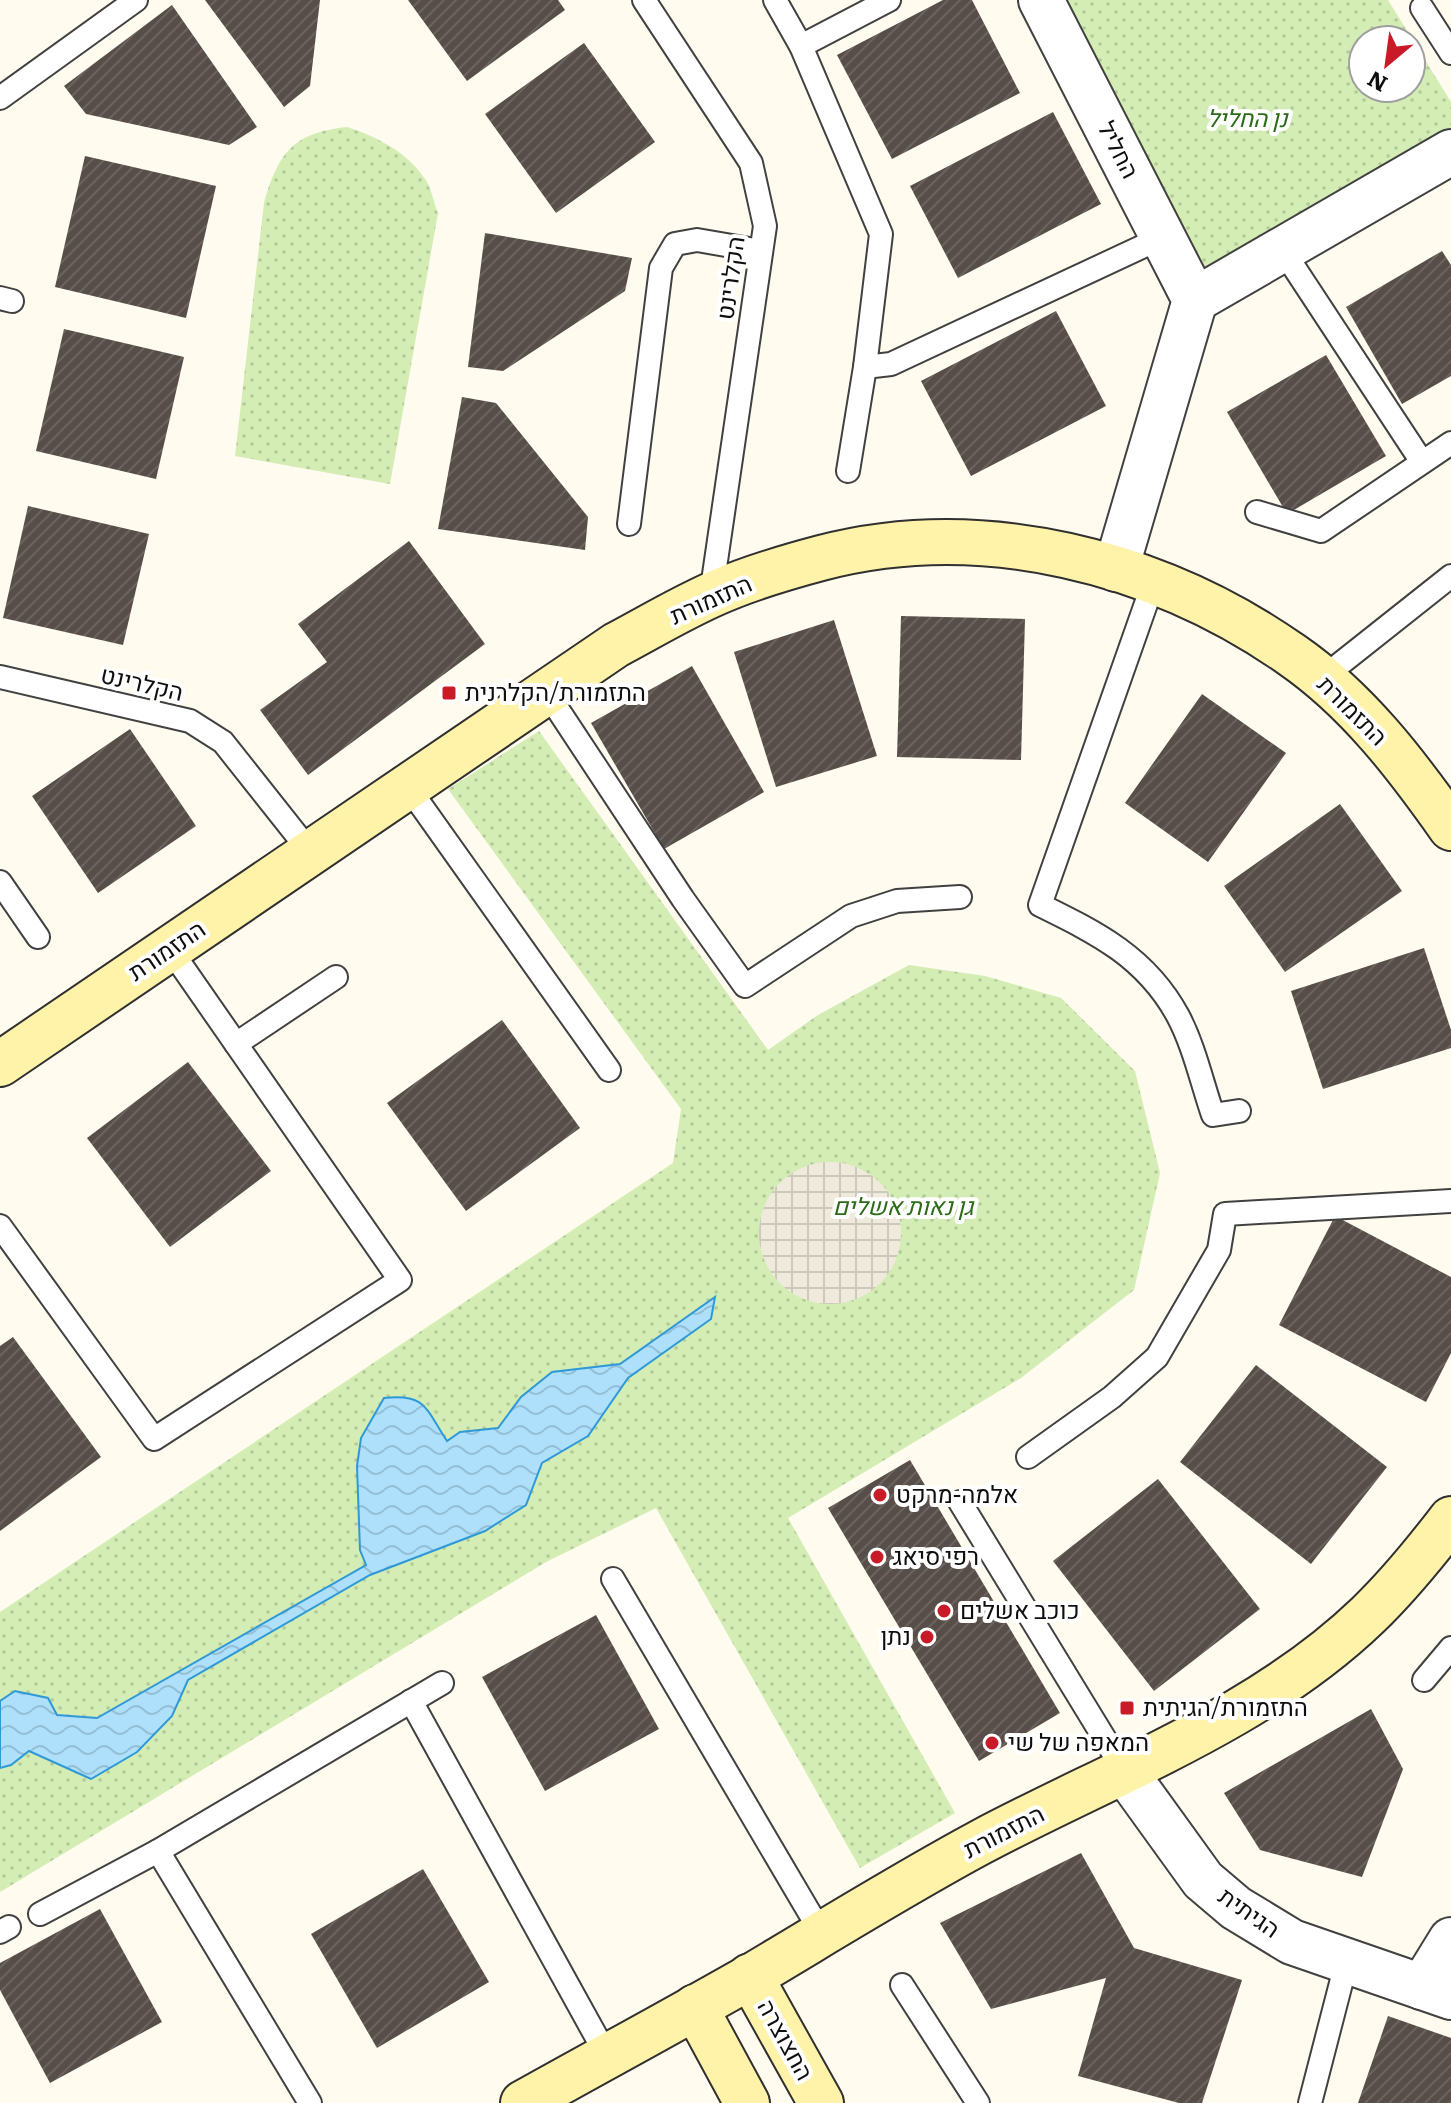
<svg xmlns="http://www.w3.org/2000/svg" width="1451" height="2103" viewBox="0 0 1451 2103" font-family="Literata,Heebo,serif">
  <defs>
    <pattern id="green-dots" width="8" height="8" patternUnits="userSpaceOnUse" patternTransform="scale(2)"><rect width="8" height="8" fill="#d3edb4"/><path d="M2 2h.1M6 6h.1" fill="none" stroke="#b4ca9a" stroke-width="1.8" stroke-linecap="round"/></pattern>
    <pattern id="plaza-grid" width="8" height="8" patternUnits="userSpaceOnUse" patternTransform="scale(2)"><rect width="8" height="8" fill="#f0eadc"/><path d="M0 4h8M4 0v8" fill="none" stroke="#cdc8bc"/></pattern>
    <pattern id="water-waves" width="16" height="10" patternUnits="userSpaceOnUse" patternTransform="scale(2)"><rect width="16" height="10" fill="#aee0fb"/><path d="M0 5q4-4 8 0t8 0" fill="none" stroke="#94bfd6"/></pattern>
    <pattern id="building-hatch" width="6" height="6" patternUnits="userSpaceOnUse" patternTransform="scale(2)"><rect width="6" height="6" fill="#574e49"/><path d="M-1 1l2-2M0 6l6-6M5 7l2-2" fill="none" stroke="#6a635f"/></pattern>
  </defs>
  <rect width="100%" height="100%" fill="#fffbee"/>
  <g fill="url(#green-dots)" fill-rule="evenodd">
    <path d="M 1053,0 L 1388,0 L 1451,102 L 1451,135 L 1197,285 ZM 1363,40 L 1411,40 L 1411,88 L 1363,88 Z"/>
    <path d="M 347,127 C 378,137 409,153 427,182 C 432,191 434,204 438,213 L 390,484 L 235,456 L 264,203 C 279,152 293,133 347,127 Z"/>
    <path d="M 539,731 L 768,1050 L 818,1015 L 909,965 L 985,976 L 1061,998 L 1135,1071 L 1160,1173 L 1134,1290 L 1021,1378 L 788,1518 L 955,1813 L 860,1868 L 656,1508 L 546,1562 L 0,1892 L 0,1612 L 673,1163 L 681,1109 L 448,789 Z"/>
  </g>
  <circle fill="url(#plaza-grid)" cx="830" cy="1233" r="71"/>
  <path fill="url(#water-waves)" stroke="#2f99d8" stroke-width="2" d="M 715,1297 L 711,1319 L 628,1378 L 588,1436 L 542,1463 L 526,1505 L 485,1531 L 370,1575 L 188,1680 L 172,1716 L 137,1752 L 91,1779 L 29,1751 L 11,1765 L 0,1768 L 0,1701 L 15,1691 L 48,1698 L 57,1715 L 97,1718 L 366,1565 L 360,1550 L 357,1466 L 361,1438 L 384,1398 C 427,1393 426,1410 447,1441 L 460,1432 L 498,1428 L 521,1397 L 552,1372 L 620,1364 Z"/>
  <g fill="url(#building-hatch)">
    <path d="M 205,0 L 320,0 L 310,86 L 284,107 Z"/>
    <path d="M 408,0 L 558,0 L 565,10 L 467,81 Z"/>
    <path d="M 943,0 L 972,0 L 1020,93 L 892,159 L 837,55 Z"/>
    <path d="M 172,5 L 257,127 L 229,145 L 86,114 L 64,86 Z"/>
    <path d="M 584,43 L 655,142 L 556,213 L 485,114 Z"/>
    <path d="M 1053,112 L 1101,204 L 958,278 L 910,186 Z"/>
    <path d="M 85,156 L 216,186 L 186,318 L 55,287 Z"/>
    <path d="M 485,233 L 632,258 L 625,291 L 503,371 L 468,367 Z"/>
    <path d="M 1442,251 L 1451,265 L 1451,376 L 1402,404 L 1346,307 Z"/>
    <path d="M 1056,311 L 1106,406 L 971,476 L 921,381 Z"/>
    <path d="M 64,329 L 184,357 L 156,479 L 36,451 Z"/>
    <path d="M 1326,355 L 1386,456 L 1287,514 L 1227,412 Z"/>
    <path d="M 462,397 L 496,403 L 588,517 L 585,550 L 438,529 Z"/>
    <path d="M 28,506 L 149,534 L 123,645 L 3,618 Z"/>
    <path d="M 409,541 L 485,644 L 308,775 L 260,710 L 327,662 L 298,624 Z"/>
    <path d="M 901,616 L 1025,619 L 1021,760 L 897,757 Z"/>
    <path d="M 834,620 L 877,756 L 776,787 L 734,652 Z"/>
    <path d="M 692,666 L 764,792 L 664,849 L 591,723 Z"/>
    <path d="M 1202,694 L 1286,753 L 1208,862 L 1125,803 Z"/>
    <path d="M 130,729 L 196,826 L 98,893 L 32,796 Z"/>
    <path d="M 1340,804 L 1402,891 L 1285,972 L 1224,886 Z"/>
    <path d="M 1424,948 L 1451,1030 L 1451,1048 L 1323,1089 L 1291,991 Z"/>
    <path d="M 502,1020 L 580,1128 L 466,1211 L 387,1103 Z"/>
    <path d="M 188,1062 L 271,1171 L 170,1247 L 87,1138 Z"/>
    <path d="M 1335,1216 L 1451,1277 L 1451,1353 L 1426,1402 L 1279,1325 Z"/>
    <path d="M 13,1337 L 101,1457 L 0,1531 L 0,1346 Z"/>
    <path d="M 1256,1365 L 1387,1467 L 1311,1564 L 1180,1462 Z"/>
    <path d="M 910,1460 L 1060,1713 L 979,1761 L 828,1508 Z"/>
    <path d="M 1158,1479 L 1260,1609 L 1154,1691 L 1053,1561 Z"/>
    <path d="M 596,1615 L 659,1729 L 545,1791 L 482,1677 Z"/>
    <path d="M 1371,1709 L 1403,1769 L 1362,1877 L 1260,1850 L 1224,1793 Z"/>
    <path d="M 1081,1853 L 1134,1948 L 1242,1980 L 1202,2103 L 1179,2103 L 1078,2076 L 1106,1978 L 991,2009 L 940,1923 Z"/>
    <path d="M 423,1869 L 489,1982 L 377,2048 L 311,1934 Z"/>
    <path d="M 100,1909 L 162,2022 L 50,2083 L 0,1990 L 0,1963 Z"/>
    <path d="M 1388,2016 L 1451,2038 L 1451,2103 L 1358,2103 Z"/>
  </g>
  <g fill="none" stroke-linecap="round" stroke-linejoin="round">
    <defs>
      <g id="lane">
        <path d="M 644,0 L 751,163 L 765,226 L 711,595"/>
        <path d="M 775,0 L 801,46 L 881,234 L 865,367 L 848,471"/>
        <path d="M 1422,8 L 1451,53"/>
        <path d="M 801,46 L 889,0"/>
        <path d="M 0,98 L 136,0"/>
        <path d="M 1282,249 L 1422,462"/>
        <path d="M 0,298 L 12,301"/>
        <path d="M 865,367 L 891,364 L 1163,237"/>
        <path d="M 1257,512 L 1321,531 L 1451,443"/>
        <path d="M 629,524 L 661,268 L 675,244 L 697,240 L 761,251"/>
        <path d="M 1154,581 L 1040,905 C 1097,933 1146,957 1178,1016 C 1194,1046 1202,1083 1213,1115 L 1239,1111"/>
        <path d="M 0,677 L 190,721 L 223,742 L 311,853"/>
        <path d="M 1321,679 L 1451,576"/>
        <path d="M 547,693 L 683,899 L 745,986 L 851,916 L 897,901 L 960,897"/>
        <path d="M 408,787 L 609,1070"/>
        <path d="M 0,882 L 38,937"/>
        <path d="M 236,1044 L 336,977"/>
        <path d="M 0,1226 L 154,1439 L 400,1280 L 170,949"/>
        <path d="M 1028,1457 L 1112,1397 L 1157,1357 L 1219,1250 L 1225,1214 L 1451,1201"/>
        <path d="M 960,1502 L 1125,1772"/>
        <path d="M 613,1579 L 822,1934"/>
        <path d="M 1424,1680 L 1451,1648"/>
        <path d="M 411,1701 L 607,2056"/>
        <path d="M 158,1851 L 310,2103"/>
        <path d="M 40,1914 L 158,1851 L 442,1683"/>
        <path d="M 0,1932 L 9,1927"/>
        <path d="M 902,1985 L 978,2103"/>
        <path d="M 1310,2103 L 1347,1960"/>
      </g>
      <g id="street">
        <path d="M 1041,0 L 1195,300 L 1116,569"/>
        <path d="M 1195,300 L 1451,152"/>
        <path d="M 1125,1772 L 1203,1880 L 1236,1908 L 1292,1942 L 1451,1997"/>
        <path d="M 1422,1987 L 1451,1940"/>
      </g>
      <g id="secondary">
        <path d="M 0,1064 L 616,645 C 650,627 683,607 718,592 C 750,578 787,567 821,558 C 982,516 1158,561 1292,655 C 1357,700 1406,764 1451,828"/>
        <path d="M 750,1976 L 821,2103"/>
        <path d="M 695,2007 L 747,2103"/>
        <path d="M 523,2103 C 600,2060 678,2018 755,1974 C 829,1930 903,1884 979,1843 C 1110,1773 1259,1720 1368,1615 C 1399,1585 1425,1553 1451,1519"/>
      </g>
    </defs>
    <use href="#lane" stroke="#414141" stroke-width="26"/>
    <use href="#street" stroke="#414141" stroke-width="48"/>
    <use href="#secondary" stroke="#303030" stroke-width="48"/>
    <use href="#lane" stroke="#fff" stroke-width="22"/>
    <use href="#street" stroke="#fff" stroke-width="44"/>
    <use href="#secondary" stroke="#fff3a9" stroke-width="44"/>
  </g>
  <g fill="#c91a27" stroke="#fff" stroke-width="3">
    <rect x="441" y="685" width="16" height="16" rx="4"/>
    <circle cx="880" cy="1495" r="8"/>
    <circle cx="877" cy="1557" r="8"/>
    <circle cx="944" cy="1611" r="8"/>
    <circle cx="927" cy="1637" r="8"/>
    <rect x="1119" y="1700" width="16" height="16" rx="4"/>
    <circle cx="992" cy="1743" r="8"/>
  </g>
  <g text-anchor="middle" stroke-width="8" stroke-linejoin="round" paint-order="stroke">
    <g font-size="24" font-style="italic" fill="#2c6b18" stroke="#fff">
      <text x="1247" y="127">נן החליל</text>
      <text x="903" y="1215">גן נאות אשלים</text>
    </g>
    <g font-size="24" fill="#0e0e0e" stroke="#fff">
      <text transform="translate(1118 150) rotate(63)" y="8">החליל</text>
      <text transform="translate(731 278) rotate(-82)" y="8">הקלרינט</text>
      <text transform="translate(711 600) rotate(-24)" y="8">התזמורת</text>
      <text transform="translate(142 684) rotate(13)" y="8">הקלרינט</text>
      <text transform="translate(1352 711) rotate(45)" y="8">התזמורת</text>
      <text transform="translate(167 951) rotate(-34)" y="8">התזמורת</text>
      <text transform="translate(1004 1832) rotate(-27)" y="8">התזמורת</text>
      <text transform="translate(1249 1913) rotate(35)" y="8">הגיתית</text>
      <text transform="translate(785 2040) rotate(61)" y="8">החצוצרה</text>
    </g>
    <g font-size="24" fill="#0e0e0e" stroke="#fff" text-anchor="start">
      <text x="465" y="701">התזמורת/הקלרנית</text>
      <text x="896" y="1503">אלמה-מרקט</text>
      <text x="893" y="1565">רפי סיאג</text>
      <text x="960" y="1619">כוכב אשלים</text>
      <text x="911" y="1645" text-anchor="end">נתן</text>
      <text x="1143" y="1716">התזמורת/הגיתית</text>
      <text x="1008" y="1751">המאפה של שי</text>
    </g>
  </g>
  <g transform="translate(1387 64) rotate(209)"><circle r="38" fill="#ffffff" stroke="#9f9f9f" stroke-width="2"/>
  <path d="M0-6L14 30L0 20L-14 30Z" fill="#c91a27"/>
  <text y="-12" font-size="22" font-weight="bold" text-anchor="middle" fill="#0e0e0e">N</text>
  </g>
</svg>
